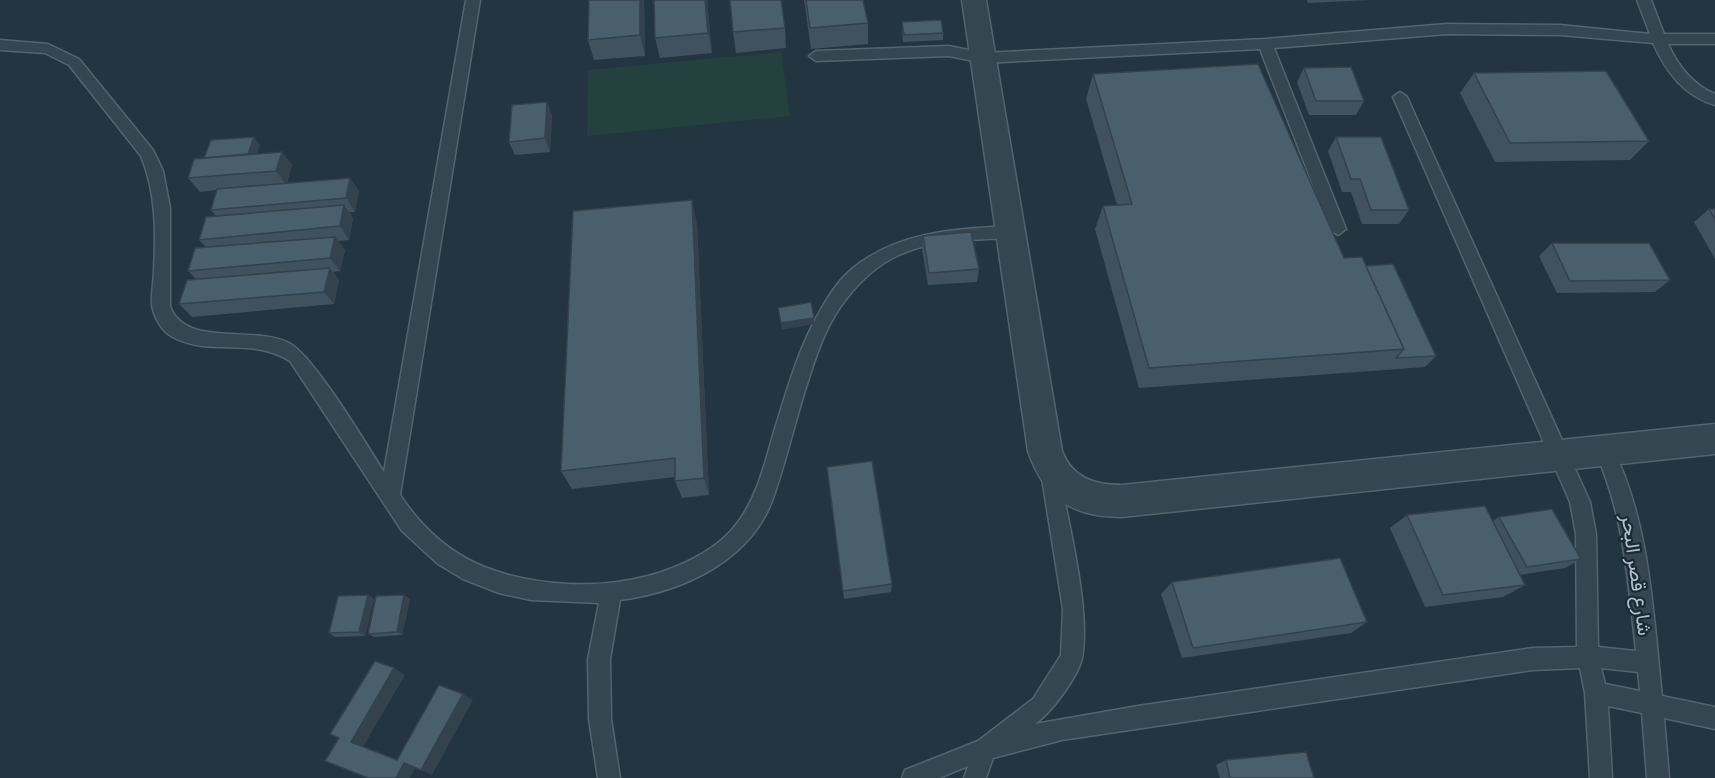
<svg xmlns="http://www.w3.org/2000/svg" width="1715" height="778" viewBox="0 0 1715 778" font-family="'Exo 2',Vazirmatn,sans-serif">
  <rect width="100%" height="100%" fill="#223540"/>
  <path fill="#24413f" d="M 781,52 L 790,116 L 587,136 L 588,70 Z"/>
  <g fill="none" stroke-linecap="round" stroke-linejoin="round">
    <defs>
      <g id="lane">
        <path d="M 466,0 L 480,0 L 400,495 C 439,553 485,576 555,583 C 594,587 639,582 675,567 C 697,558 720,545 735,526 C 756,500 764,467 773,435 C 785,397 795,359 813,324 C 823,305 835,283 852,269 C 898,231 955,229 1011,226 L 1019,232 L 1011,238 C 974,240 934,239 899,255 C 879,264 861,280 847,298 C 829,320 819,347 810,375 C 796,416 787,460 772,501 C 749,562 681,592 620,600 L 610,659 L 611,719 L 620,778 L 598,778 L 589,719 L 588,659 L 599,603 L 531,600 L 499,593 L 463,579 L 438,564 L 402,531 L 290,361 C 250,336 209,358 171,336 C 161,330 154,317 152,305 C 151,294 154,281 154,269 C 156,230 156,193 141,156 L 69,65 L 45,53 L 0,50 L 0,40 L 48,44 L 79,59 L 153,150 L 163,171 L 170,208 L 170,306 C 184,348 255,325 289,343 C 314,356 366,444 384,472 Z"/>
        <path d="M 1637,0 L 1651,0 L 1664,34 L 1715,34 L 1715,44 L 1668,44 C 1678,66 1692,84 1715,94 L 1715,105 C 1684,96 1666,72 1653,43 L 1560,35 L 1447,34 L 1274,48 L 1346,229 L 1338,235 L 1330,229 L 1260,49 L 983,63 L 949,56 L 816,61 L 809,56 L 816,51 L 949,46 L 983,53 L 1265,39 L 1447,24 L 1560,25 L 1650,34 Z"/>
        <path d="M 1400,92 L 1407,97 L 1590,502 L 1596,534 L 1598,647 L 1636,651 C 1628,582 1624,514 1595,451 L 1597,445 L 1604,443 L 1611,445 C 1650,521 1653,613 1662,696 L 1715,707 L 1715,729 L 1664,718 L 1669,778 L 1647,778 L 1642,713 L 1608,706 L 1612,778 L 1590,778 L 1585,693 L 1580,668 L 1533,670 L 1062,740 L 993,758 L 986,778 L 964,778 L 968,766 L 939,778 L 902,778 L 905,770 L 978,741 L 1033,699 L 1061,655 L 1063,609 L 1041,472 L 1043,466 L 1050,463 L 1057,466 L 1059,472 C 1068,522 1091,610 1082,658 C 1078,677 1051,713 1035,724 L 1138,706 L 1533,648 L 1577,647 L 1576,534 L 1570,502 L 1393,97 ZM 1601,668 L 1638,672 L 1640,691 L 1605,684 Z"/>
      </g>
      <path id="street" d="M 962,0 L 986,0 L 1062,451 C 1072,478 1095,485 1122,485 L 1715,424 L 1715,454 L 1122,517 C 1072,517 1044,498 1028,451 Z"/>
    </defs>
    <use href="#lane" stroke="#54646e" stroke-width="3"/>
    <use href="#street" stroke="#54646e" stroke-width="3"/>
    <use href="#lane" fill="#364650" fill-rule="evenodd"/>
    <use href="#street" fill="#364650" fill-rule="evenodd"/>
  </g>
  <g fill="#40525d">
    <path d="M 589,0 L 644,0 L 645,56 L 594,60 L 588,40 Z"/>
    <path d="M 654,0 L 707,0 L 712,53 L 660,58 L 655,38 Z"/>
    <path d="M 804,0 L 863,0 L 868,23 L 868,44 L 811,49 Z"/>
    <path d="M 1307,0 L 1370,0 L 1308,3 Z"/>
    <path d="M 902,22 L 943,33 L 943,40 L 903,42 L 902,29 Z"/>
    <path d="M 785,28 L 786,48 L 736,53 L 733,32 Z"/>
    <path d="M 1304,68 L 1364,101 L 1356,115 L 1309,115 L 1297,82 Z"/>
    <path d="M 1474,73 L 1649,141 L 1630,160 L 1495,162 L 1460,93 Z"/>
    <path d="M 1093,74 L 1344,258 L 1366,266 L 1436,356 L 1425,367 L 1139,388 L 1095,229 L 1103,206 L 1117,205 L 1086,99 Z"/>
    <path d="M 547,102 L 552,116 L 550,152 L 515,155 L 509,142 Z"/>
    <path d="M 1336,137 L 1409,210 L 1399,224 L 1362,224 L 1351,192 L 1342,192 L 1328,151 Z"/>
    <path d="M 260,145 L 256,154 L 282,152 L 292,165 L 287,183 L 350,178 L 359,191 L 355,212 L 349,212 L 353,218 L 349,240 L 338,241 L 345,250 L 340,271 L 333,272 L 339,280 L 334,304 L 192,317 L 179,304 L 196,279 L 188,271 L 206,247 L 199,240 L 216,216 L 211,210 L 217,190 L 200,192 L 188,178 L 204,158 Z"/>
    <path d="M 1709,209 L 1715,209 L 1715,259 L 1694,222 Z"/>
    <path d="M 697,224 L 709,495 L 682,498 L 675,481 L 675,477 L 572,489 L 561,471 Z"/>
    <path d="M 923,236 L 979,269 L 977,282 L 928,285 L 922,249 Z"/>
    <path d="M 1552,243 L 1670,280 L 1655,292 L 1557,293 L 1539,256 Z"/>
    <path d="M 827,467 L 892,584 L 891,592 L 844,599 Z"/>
    <path d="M 1407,515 L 1493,521 L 1499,517 L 1581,559 L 1565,568 L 1519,575 L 1525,585 L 1503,597 L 1425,607 L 1390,528 Z"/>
    <path d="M 1172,582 L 1367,622 L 1351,633 L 1182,658 L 1161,594 Z"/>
    <path d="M 368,595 L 374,599 L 365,636 L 335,637 L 329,633 Z"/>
    <path d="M 404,595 L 410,599 L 402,635 L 374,637 L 368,634 Z"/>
    <path d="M 1226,760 L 1314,778 L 1220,778 L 1216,765 Z"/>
  </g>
  <g fill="#34424c">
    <path d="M 640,0 L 644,0 L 645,56 L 640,35 Z"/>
    <path d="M 705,0 L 707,0 L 712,53 L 708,33 Z"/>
    <path d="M 547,102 L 552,116 L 550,152 L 545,138 Z"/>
    <path d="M 254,137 L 260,145 L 253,164 L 247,157 Z"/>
    <path d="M 282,152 L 292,165 L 286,185 L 276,171 Z"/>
    <path d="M 350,178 L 359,191 L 355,212 L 346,198 Z"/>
    <path d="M 692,200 L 697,224 L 709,495 L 704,478 Z"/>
    <path d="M 344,205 L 353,218 L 349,240 L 340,226 Z"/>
    <path d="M 335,237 L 345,250 L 340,271 L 330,258 Z"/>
    <path d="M 330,268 L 339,280 L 334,304 L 324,292 Z"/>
    <path d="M 814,318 L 814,324 L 782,330 L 781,323 Z"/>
    <path d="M 368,595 L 374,599 L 365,636 L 359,632 Z"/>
    <path d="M 404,595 L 410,599 L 402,635 L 397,632 Z"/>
    <path d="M 394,668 L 405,675 L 363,747 L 351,742 Z"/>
    <path d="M 463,694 L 473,700 L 432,775 L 421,770 Z"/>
    <path d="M 404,763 L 415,768 L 410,778 L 396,778 Z"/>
  </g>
  <g fill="#4a5f6c" stroke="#34424c" stroke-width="1.5">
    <path d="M 589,0 L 640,0 L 640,35 L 588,40 Z"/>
    <path d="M 654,0 L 705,0 L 708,33 L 655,38 Z"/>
    <path d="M 730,0 L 781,0 L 785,28 L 733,32 Z"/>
    <path d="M 806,0 L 863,0 L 868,23 L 810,28 Z"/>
    <path d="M 941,20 L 943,33 L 904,35 L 902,22 Z"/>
    <path d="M 1258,64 L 1344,258 L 1362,257 L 1404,349 L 1149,368 L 1103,206 L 1132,204 L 1093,74 Z"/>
    <path d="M 1351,67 L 1364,101 L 1316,101 L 1304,68 Z"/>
    <path d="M 1606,71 L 1649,141 L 1510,143 L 1474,73 Z"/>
    <path d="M 547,102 L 545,138 L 509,142 L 512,105 Z"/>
    <path d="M 254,137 L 248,154 L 204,158 L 211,140 Z"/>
    <path d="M 1336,137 L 1381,137 L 1409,210 L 1371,210 L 1360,179 L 1351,179 Z"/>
    <path d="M 282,152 L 276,171 L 188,178 L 194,159 Z"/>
    <path d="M 350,178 L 346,198 L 211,210 L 217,189 Z"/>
    <path d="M 692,200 L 704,478 L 675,481 L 675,458 L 561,471 L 573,211 Z"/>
    <path d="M 344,205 L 340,226 L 199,240 L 206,217 Z"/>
    <path d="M 1709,209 L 1715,209 L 1715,219 Z"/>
    <path d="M 971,232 L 979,269 L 929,273 L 923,236 Z"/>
    <path d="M 335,237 L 330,258 L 188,271 L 195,248 Z"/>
    <path d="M 1552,243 L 1649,243 L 1670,280 L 1570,281 Z"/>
    <path d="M 1393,264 L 1436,356 L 1396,358 L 1404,349 L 1366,266 Z"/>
    <path d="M 330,268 L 324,292 L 179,304 L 187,280 Z"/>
    <path d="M 811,302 L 814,318 L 781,323 L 778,308 Z"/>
    <path d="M 872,461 L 892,584 L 843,591 L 827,467 Z"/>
    <path d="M 1485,506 L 1525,585 L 1443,595 L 1407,515 Z"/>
    <path d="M 1552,509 L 1581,559 L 1527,567 L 1499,517 Z"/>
    <path d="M 1340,558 L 1367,622 L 1193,648 L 1172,582 Z"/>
    <path d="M 368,595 L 359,632 L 329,633 L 338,596 Z"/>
    <path d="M 404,595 L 397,632 L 368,634 L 376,596 Z"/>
    <path d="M 375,661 L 394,668 L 351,742 L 397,760 L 439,685 L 463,694 L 421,770 L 404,763 L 396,778 L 368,778 L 325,761 L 339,738 L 330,734 Z"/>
    <path d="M 1306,752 L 1314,778 L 1230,778 L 1226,760 Z"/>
  </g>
  <g text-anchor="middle" stroke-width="4.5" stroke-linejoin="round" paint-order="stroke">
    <g font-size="20" fill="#b2c1cb" stroke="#1b2b35">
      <text transform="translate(1637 575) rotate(82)" y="7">شارع قصر البحر</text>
    </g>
  </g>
</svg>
